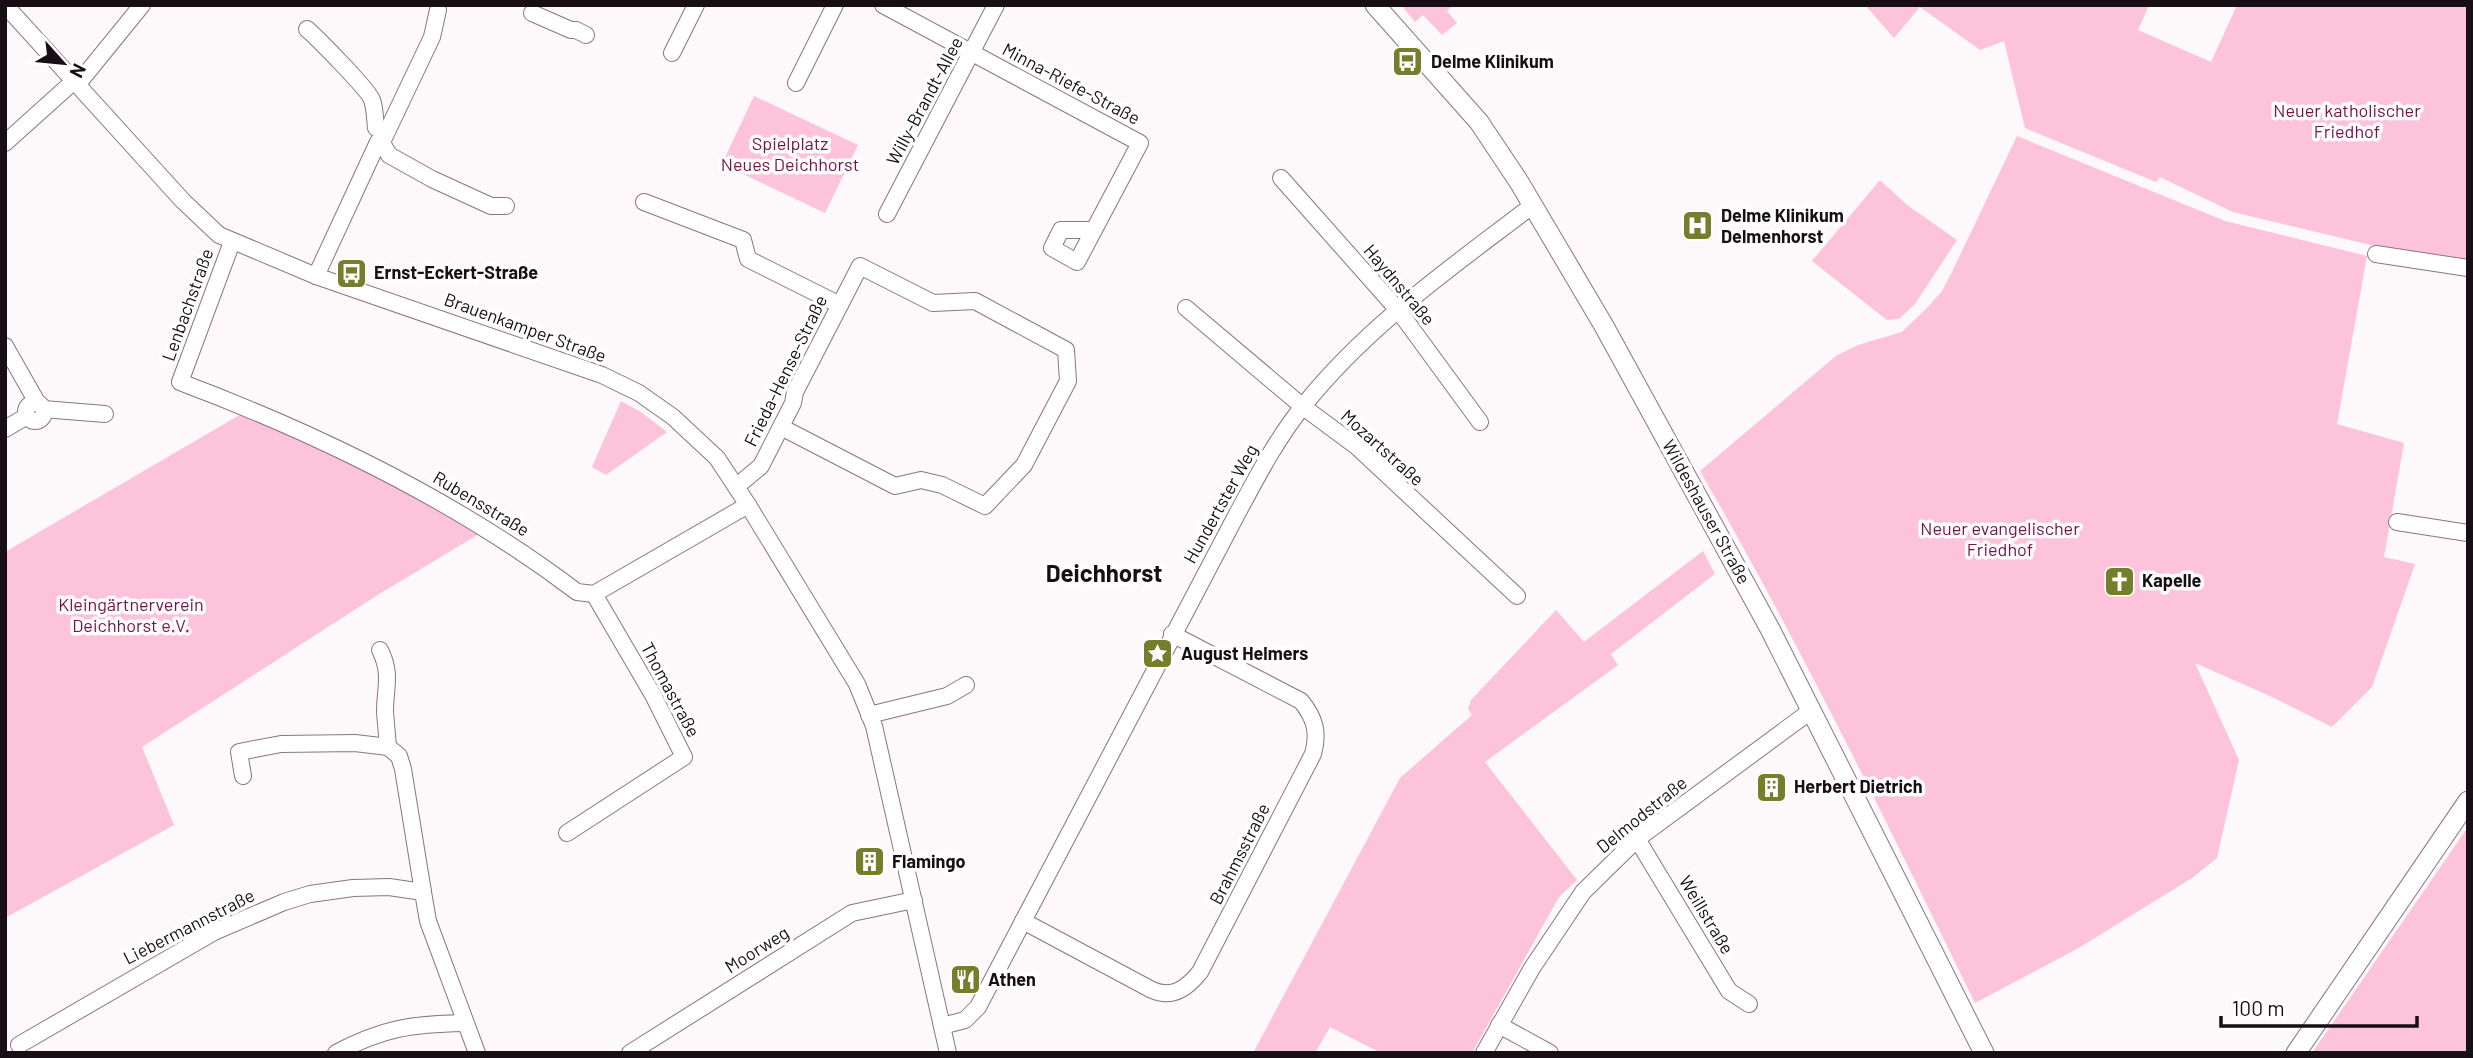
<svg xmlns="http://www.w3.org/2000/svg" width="2473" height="1058" viewBox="0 0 2473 1058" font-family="Barlow,sans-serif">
  <rect width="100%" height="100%" fill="#fdf8fa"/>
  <g fill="#fdc3db">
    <path d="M 1401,5 L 1453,5 L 1447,11 L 1457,23 L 1442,35 L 1423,15 L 1415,22 Z"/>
    <path d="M 1865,5 L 2149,5 L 2138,30 L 2211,62 L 2237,5 L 2468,5 L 2468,266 L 2446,263 L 2233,212 L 2160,177 L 2156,182 L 2025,128 L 2004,41 L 1980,50 L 1920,7 L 1894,38 Z"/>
    <path d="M 754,96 L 858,145 L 825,213 L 722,164 Z"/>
    <path d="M 2017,136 L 2225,221 L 2367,256 L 2337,424 L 2404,443 L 2384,557 L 2415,564 L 2372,687 L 2332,727 L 2270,696 L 2195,663 L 2239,760 L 2217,858 L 2192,878 L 2077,949 L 1975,1003 C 1887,823 1800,644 1700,471 L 1836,356 L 1858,345 L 1902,332 L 1928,307 L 1942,291 L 1952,272 Z"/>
    <path d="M 1880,180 L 1907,205 L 1957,240 L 1915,304 L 1899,319 L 1887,320 L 1812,261 Z"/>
    <path d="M 621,401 L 641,412 L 667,432 L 606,475 L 592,467 Z"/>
    <path d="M 243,413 L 378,477 L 479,534 L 376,596 L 142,747 L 174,825 L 5,918 L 5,552 Z"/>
    <path d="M 1703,551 L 1715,574 L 1611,654 L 1618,665 L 1485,762 L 1577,880 L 1559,897 L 1472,1053 L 1381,1053 L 1330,1027 L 1315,1053 L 1253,1053 L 1400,778 L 1472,715 L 1468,709 L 1471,700 L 1556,610 L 1584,642 Z"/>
    <path d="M 2468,827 L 2468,1053 L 2312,1053 Z"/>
  </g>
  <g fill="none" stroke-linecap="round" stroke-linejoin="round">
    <defs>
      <g id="minor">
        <path d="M 5,5 L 183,201 L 219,235 L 316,276 L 602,375 L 639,393 L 673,417 L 717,458 L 748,505 L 857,684 L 874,726 L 948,1053"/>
        <path d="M 883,5 L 1140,143 L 1077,262 L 1052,248 L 1061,230 L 1094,230"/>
        <path d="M 532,13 L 571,30 L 576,30 L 586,35"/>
        <path d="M 307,29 C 317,38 369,90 372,100 C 375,108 375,119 376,128"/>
        <path d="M 672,53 L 696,5"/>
        <path d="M 796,83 L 835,5"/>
        <path d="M 77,85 L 142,5"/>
        <path d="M 384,138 L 432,37 L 438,10"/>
        <path d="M 381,141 L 389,155 L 432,179 L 491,206 L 506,206"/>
        <path d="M 5,143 L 74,81"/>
        <path d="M 1281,178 L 1398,310 L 1480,422"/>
        <path d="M 644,202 L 743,240 L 748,259 L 840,305"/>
        <path d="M 887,214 L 996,5"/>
        <path d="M 232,242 L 180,382 C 321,435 457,501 577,592 L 594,594 L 748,505"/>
        <path d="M 2376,254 L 2468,268"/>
        <path d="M 316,276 L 378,142"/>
        <path d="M 1186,308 L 1302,406 L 1356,446 L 1517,596"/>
        <path d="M 5,346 L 38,404"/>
        <circle cx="35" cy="412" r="9"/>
        <path d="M 43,409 L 105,414"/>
        <path d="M 5,429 L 27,416"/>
        <path d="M 737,486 L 761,466 L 793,403 L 795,392 L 860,266 L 933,303 L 975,301 L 1066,350 L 1068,381 L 1024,465 L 985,506 L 942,485 L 921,480 L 895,486 L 781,427"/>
        <path d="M 2397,522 L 2468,533"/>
        <path d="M 380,650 C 392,674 385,687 385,712 C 386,724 387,735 388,747"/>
        <path d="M 869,715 L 947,696 L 966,685"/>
        <path d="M 243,776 L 239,752 L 281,744 L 355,743 L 388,747 L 399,756 L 403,769 L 423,892"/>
        <path d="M 567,833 L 684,757 L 653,695 L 594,594"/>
        <path d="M 1637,839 L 1729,991 L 1749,1004"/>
        <path d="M 1023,921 L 1152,990 C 1173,999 1187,988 1200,972 L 1313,754 C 1319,733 1315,718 1301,701 L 1172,634"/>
        <path d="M 1499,1025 L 1550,1053"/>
        <path d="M 942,1026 L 965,1020 L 978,1007 L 1237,514 C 1257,477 1277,438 1304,405 C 1368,325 1452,267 1533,205"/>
        <path d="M 19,1045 L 214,932 L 284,902 L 310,894 L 353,888 L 389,887 L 423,892 L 428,921 L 477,1053"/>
        <path d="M 336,1053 C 383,1028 412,1024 464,1023"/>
        <path d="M 630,1053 L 852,913 L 914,900"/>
        <path d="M 1484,1053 L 1532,968 L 1583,892 L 1637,839 L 1812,710"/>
      </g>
      <g id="major">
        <path d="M 1375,5 L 1479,122 L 1519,182 L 1604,326 L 1770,629 L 1984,1053"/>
        <path d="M 2296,1053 L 2468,801"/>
      </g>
    </defs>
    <use href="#minor" stroke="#8b757e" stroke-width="18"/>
    <use href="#major" stroke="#8b757e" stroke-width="21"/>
    <use href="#minor" stroke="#fff" stroke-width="16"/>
    <use href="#major" stroke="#fff" stroke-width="19"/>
  </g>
  <defs>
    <symbol id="bus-square" viewBox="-11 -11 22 22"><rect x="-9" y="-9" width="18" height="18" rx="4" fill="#757e2a" stroke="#fff"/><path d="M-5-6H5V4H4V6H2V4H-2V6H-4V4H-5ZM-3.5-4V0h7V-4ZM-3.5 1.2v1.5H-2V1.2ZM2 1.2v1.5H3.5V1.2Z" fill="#fff"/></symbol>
    <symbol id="hospital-square" viewBox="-11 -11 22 22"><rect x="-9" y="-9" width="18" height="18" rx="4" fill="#757e2a" stroke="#fff"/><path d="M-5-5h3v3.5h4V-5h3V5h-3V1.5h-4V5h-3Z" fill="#fff"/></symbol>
    <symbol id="church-square" viewBox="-11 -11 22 22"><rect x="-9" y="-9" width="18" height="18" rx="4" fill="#757e2a" stroke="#fff"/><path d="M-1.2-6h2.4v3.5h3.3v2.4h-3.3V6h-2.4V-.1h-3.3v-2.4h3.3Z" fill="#fff"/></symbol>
    <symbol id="sight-square" viewBox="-11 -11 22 22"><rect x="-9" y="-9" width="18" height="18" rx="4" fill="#757e2a" stroke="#fff"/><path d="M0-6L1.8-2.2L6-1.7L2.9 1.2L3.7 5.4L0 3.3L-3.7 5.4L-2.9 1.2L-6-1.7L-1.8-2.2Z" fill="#fff"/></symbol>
    <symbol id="building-square" viewBox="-11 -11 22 22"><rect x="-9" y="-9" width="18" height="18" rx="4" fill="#757e2a" stroke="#fff"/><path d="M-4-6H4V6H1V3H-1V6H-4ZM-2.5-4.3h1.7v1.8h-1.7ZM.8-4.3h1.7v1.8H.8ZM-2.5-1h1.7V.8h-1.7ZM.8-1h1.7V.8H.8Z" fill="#fff"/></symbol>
    <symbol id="restaurant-square" viewBox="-11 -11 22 22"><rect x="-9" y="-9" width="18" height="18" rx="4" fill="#757e2a" stroke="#fff"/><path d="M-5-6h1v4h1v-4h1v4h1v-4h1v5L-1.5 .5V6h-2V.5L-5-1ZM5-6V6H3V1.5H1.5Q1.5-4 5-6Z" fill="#fff"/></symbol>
  </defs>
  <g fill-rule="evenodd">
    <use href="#bus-square" x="1390" y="44" width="35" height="35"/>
    <use href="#hospital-square" x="1680" y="208" width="35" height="35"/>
    <use href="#bus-square" x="334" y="256" width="35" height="35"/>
    <use href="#church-square" x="2102" y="564" width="35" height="35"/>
    <use href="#sight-square" x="1140" y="636" width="35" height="35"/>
    <use href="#building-square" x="1754" y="770" width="35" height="35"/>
    <use href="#building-square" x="852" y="844" width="35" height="35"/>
    <use href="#restaurant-square" x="948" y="962" width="35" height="35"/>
  </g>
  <g text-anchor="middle" stroke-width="7" stroke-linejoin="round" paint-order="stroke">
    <g font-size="18" font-weight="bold" fill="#170f13" stroke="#fff" text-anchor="start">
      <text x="1431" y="68">Delme Klinikum</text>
      <text x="1721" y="222">Delme Klinikum<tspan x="1721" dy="21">Delmenhorst</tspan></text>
      <text x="374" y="279">Ernst-Eckert-Straße</text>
      <text x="2142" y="587">Kapelle</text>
      <text x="1181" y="660">August Helmers</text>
      <text x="1794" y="793">Herbert Dietrich</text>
      <text x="892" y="868">Flamingo</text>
      <text x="988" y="986">Athen</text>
    </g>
    <g font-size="18" fill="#170f13" stroke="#fff">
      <text transform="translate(1071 84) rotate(28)" y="6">Minna-Riefe-Straße</text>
      <text transform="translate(925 101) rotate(-62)" y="6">Willy-Brandt-Allee</text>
      <text transform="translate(1399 285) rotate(50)" y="6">Haydnstraße</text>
      <text transform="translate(188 305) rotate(-70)" y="6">Lenbachstraße</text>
      <text transform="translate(525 328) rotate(20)" y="6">Brauenkamper Straße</text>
      <text transform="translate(786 371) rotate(-64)" y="6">Frieda-Hense-Straße</text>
      <text transform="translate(1382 448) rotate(42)" y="6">Mozartstraße</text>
      <text transform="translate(481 504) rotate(31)" y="6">Rubensstraße</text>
      <text transform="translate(1221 504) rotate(-61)" y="6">Hundertster Weg</text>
      <text transform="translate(1706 512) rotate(61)" y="6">Wildeshauser Straße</text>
      <text transform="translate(670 690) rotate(62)" y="6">Thomastraße</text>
      <text transform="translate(1642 815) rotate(-39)" y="6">Delmodstraße</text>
      <text transform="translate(1240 854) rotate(-63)" y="6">Brahmsstraße</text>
      <text transform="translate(1706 915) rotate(59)" y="6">Weillstraße</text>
      <text transform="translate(189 927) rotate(-27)" y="6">Liebermannstraße</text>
      <text transform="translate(757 950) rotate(-32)" y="6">Moorweg</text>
    </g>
    <g font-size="18" fill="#77114a" stroke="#fff">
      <text x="2347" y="117">Neuer katholischer<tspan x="2347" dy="21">Friedhof</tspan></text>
      <text x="790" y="150">Spielplatz<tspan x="790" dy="21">Neues Deichhorst</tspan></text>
      <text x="2000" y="535">Neuer evangelischer<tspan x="2000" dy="21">Friedhof</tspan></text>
      <text x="131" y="611">Kleingärtnerverein<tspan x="131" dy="21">Deichhorst e.V.</tspan></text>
    </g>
    <g font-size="24" font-weight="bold" fill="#170f13" stroke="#fff">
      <text x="1104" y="582">Deichhorst</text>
    </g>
  </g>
  <rect width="2473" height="1058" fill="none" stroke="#170f13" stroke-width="14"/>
  <g transform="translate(63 63) rotate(117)" stroke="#ffffff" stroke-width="5" paint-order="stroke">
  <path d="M0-5L12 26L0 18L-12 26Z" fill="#170f13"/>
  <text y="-10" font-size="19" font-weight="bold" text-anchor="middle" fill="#170f13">N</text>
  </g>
  <path d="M2221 1016v10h196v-10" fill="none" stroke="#170f13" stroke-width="3.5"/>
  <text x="2232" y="1016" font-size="21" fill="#170f13" stroke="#ffffff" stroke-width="5" paint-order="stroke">100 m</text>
</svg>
